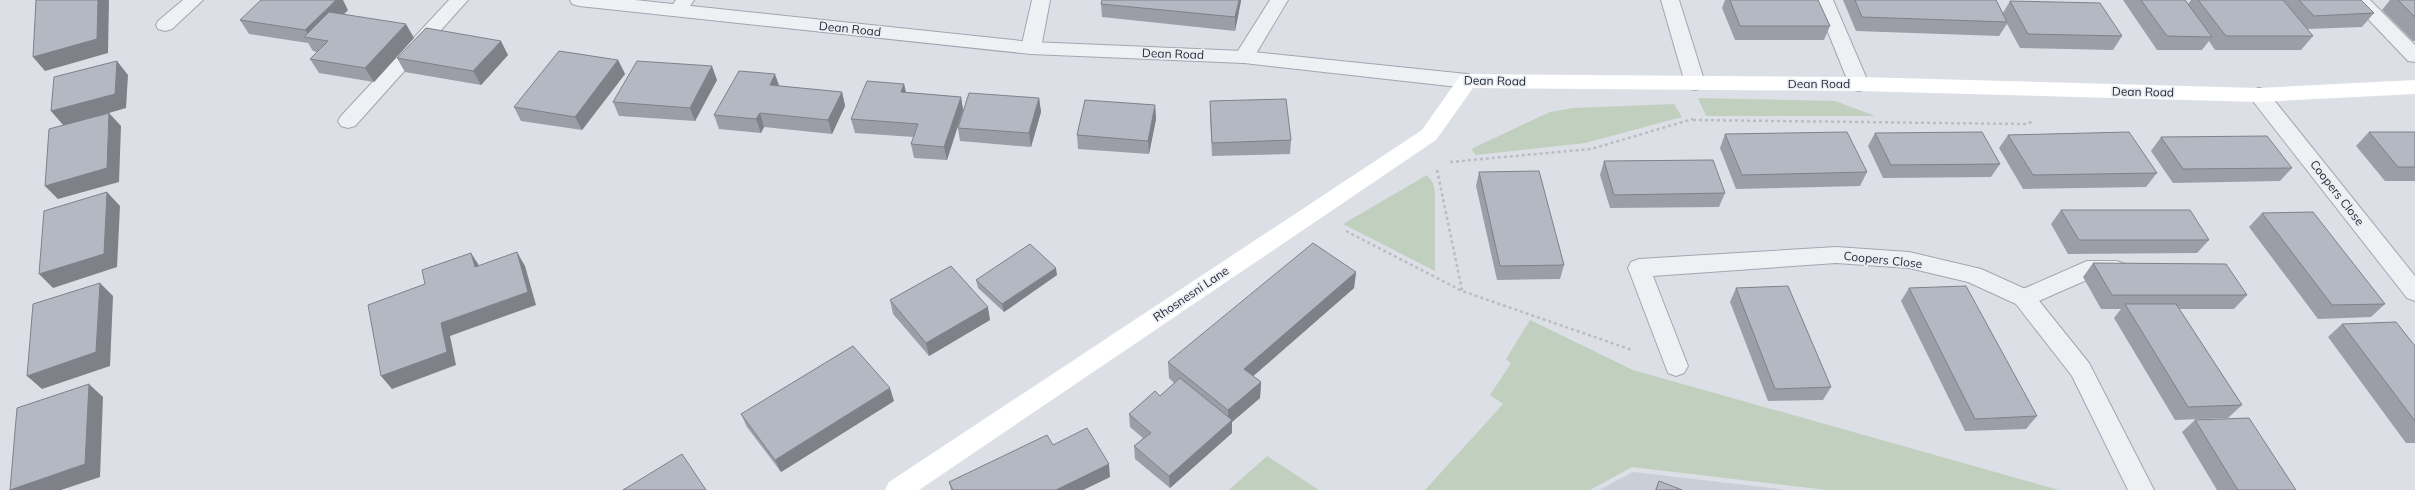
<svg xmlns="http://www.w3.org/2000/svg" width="2415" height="490" viewBox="0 0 2415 490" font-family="Mulish,sans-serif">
  <rect width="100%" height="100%" fill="#dcdfe5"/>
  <path fill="#caced7" d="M 1633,472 L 1788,490 L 1599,490 Z"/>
  <g fill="#c0cfbe">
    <path d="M 1698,98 L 1835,101 L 1875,116 L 1706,116 Z"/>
    <path d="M 1674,104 L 1682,117 L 1585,143 L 1476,155 L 1471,149 L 1550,112 L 1573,108 Z"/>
    <path d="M 1427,175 L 1433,183 L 1435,193 L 1435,271 L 1343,224 Z"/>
    <path d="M 1530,320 L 1633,370 L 2059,490 L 1827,490 L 1632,467 L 1590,490 L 1425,490 L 1503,404 L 1490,395 L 1511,363 L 1506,359 Z"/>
    <path d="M 1267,456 L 1319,490 L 1229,490 Z"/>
  </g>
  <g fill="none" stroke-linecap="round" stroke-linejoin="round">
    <defs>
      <g id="service">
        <path d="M 183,0 L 203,0 L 172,29 L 165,31 L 158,29 L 156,25 L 158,21 Z"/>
        <path d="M 449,0 L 468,0 L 355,126 L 348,128 L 341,126 L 338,121 L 341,116 Z"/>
        <path d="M 1270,0 L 1288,0 L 1251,62 L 1244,63 L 1237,62 L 1234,57 Z"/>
        <path d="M 1661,0 L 1679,0 L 1705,83 L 1702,88 L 1695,90 L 1688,88 L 1685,83 Z"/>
        <path d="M 1815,0 L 1833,0 L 1869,84 L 1866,89 L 1859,91 L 1852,89 L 1849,84 Z"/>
        <path d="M 2350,0 L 2370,0 L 2415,45 L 2415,62 L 2408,61 Z"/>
        <path d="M 2087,261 L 2117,261 L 2125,264 L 2128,270 L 2125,276 L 2117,279 L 2089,279 L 2032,304 L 2024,307 L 2016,304 L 2013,298 L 2016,292 Z"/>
      </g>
      <g id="minor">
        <path d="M 676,0 L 694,0 L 685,14 L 678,16 L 671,14 L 669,10 Z"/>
        <path d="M 1032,0 L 1050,0 L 1041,48 L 1038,52 L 1031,54 L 1024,52 L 1021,48 Z"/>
        <path d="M 2259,88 L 2266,90 L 2415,276 L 2415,301 L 2407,298 L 2252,100 L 2249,95 L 2252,90 Z"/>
        <path d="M 1836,247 L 1909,252 L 1981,269 L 2032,292 L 2089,363 L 2154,490 L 2128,490 L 2072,376 L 2016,304 L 1968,282 L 1909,268 L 1836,263 L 1653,276 L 1688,366 L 1684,373 L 1676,376 L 1668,373 L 1628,268 L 1631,262 L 1639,259 Z"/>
      </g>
      <path id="tertiary" d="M 570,0 L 635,0 L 1031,42 L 1244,51 L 1467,74 L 1474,76 L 1477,81 L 1474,86 L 1467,88 L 1244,63 L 1031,54 L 579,6 L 572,4 Z"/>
    </defs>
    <use href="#service" stroke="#a2a6af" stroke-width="2"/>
    <use href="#minor" stroke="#a2a6af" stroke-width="2"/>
    <use href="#tertiary" stroke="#a2a6af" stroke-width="2"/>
    <g stroke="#bbbdc4" stroke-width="2.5" stroke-dasharray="3 3" stroke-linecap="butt">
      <path d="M 1693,120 L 2026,124 L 2032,122"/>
      <path d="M 1450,162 L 1591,149 L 1693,119"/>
      <path d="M 1437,170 L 1462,290"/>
      <path d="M 1346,231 L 1462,291 L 1632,350"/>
    </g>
    <use href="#service" fill="#eff0f4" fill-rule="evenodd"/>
    <use href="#minor" fill="#eff0f4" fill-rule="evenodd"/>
    <use href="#tertiary" fill="#eff0f4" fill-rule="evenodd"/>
    <path fill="#fff" fill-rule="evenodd" d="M 1467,74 L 1859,77 L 2259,88 L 2415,80 L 2415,94 L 2259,102 L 1859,91 L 1473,88 L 1436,140 L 919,490 L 885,490 L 889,482 L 1422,130 L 1460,76 Z"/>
  </g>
  <g fill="#9b9ea7">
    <path d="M 1102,0 L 1241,0 L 1235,31 L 1102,17 L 1101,4 Z"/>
    <path d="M 1725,0 L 1818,0 L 1830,26 L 1824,40 L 1735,40 L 1722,8 Z"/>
    <path d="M 1843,0 L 1996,0 L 2003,13 L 2010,1 L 2122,36 L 2113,50 L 2020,48 L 2007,24 L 1999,36 L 1856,31 Z"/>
    <path d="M 2123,0 L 2185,0 L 2188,4 L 2191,0 L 2361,0 L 2374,13 L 2362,27 L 2307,29 L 2313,36 L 2301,50 L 2215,50 L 2209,41 L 2202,50 L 2157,50 Z"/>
    <path d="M 2390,0 L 2415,0 L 2415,41 L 2413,41 L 2382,10 Z"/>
    <path d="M 348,10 L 344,14 L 414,38 L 374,82 L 319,73 L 310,59 L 317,52 L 313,51 L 308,43 L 249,34 L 240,20 Z"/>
    <path d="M 508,55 L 481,85 L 405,72 L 397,58 Z"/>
    <path d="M 618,60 L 625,74 L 582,130 L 521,121 L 514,107 Z"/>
    <path d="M 717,80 L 695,121 L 619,116 L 613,102 Z"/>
    <path d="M 904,84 L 906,92 L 961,97 L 963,110 L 947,160 L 914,158 L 911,144 L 914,137 L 855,133 L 851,119 Z"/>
    <path d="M 779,86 L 842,92 L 845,106 L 832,134 L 764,127 L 761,133 L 719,129 L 714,115 Z"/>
    <path d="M 1039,98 L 1041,112 L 1031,147 L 960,141 L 958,128 Z"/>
    <path d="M 1210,101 L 1291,140 L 1290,154 L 1212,156 L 1210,115 Z"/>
    <path d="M 1155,105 L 1156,119 L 1149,154 L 1078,149 L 1077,135 Z"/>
    <path d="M 2369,132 L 2415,132 L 2415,181 L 2385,181 L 2356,146 Z"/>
    <path d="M 1875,133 L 2000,164 L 1991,177 L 1883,178 L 1868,146 Z"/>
    <path d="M 1725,134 L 1867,172 L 1860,186 L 1736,189 L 1720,148 Z"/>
    <path d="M 2008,135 L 2157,173 L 2146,187 L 2023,189 L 1999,148 Z"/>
    <path d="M 2161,137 L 2292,168 L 2280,181 L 2173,183 L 2151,151 Z"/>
    <path d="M 1604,161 L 1725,193 L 1719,207 L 1610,208 L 1600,175 Z"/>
    <path d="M 1479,172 L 1564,265 L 1560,279 L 1497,280 L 1476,186 Z"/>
    <path d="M 2061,210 L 2209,240 L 2197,253 L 2068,254 L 2051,224 Z"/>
    <path d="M 2262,213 L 2385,304 L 2371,317 L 2318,319 L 2249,227 Z"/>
    <path d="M 2093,263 L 2247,295 L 2234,309 L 2179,309 L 2242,405 L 2228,418 L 2175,420 L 2114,318 L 2121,309 L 2101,309 L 2083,277 Z"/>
    <path d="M 1356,272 L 1354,288 L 1253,376 L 1261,382 L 1260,398 L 1232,422 L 1232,433 L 1170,488 L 1135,459 L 1134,446 L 1143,438 L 1130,427 L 1129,414 L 1160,396 L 1174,383 L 1169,378 L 1168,362 Z"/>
    <path d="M 1057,275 L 1004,312 L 978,288 L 976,280 Z"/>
    <path d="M 1736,288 L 1831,387 L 1823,400 L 1768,401 L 1730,302 Z"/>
    <path d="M 1909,288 L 2037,416 L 2026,429 L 1965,431 L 1901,301 Z"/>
    <path d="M 890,300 L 990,320 L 929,356 L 893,314 Z"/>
    <path d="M 2342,324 L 2415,346 L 2415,443 L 2406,443 L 2328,337 Z"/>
    <path d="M 894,401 L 781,472 L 747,427 L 741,414 Z"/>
    <path d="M 2195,420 L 2296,490 L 2217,490 L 2182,432 Z"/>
    <path d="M 1053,445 L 1110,477 L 1083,490 L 951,490 L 949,482 Z"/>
    <path d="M 1659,481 L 1682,490 L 1655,490 Z"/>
  </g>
  <g fill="#7e8188">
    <path d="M 98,0 L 109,0 L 108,53 L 45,71 L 33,57 Z"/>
    <path d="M 336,0 L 343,0 L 348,10 L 319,39 L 311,38 L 305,30 Z"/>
    <path d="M 1239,0 L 1241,0 L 1241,1 L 1235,31 L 1235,17 Z"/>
    <path d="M 406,24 L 414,38 L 374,82 L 365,68 Z"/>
    <path d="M 501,41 L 508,55 L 481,85 L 473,71 Z"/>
    <path d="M 618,60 L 625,74 L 582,130 L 575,117 Z"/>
    <path d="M 117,61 L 128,75 L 126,108 L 109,113 L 121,126 L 119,182 L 58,199 L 45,186 L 63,125 L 51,111 Z"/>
    <path d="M 712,66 L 717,80 L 695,121 L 690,108 Z"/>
    <path d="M 775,74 L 780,88 L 770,85 Z"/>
    <path d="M 904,84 L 907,98 L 901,92 Z"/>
    <path d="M 842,92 L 845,106 L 832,134 L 828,120 Z"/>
    <path d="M 961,97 L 963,110 L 947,160 L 944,147 Z"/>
    <path d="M 1039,98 L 1041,112 L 1031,147 L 1029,133 Z"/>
    <path d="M 1155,105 L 1156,119 L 1149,154 L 1148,141 Z"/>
    <path d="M 760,113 L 764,127 L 761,133 L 756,119 Z"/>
    <path d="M 107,192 L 120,206 L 117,267 L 53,288 L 39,274 Z"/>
    <path d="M 517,252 L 525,266 L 536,305 L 450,336 L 456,365 L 392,389 L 381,376 Z"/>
    <path d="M 471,253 L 480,267 L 475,267 Z"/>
    <path d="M 1056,268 L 1057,275 L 1004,312 L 1002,304 Z"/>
    <path d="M 1356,272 L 1354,288 L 1243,385 L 1244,369 Z"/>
    <path d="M 100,283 L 113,296 L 110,366 L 42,389 L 27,376 Z"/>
    <path d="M 988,307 L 990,320 L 929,356 L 926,343 Z"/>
    <path d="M 1261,382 L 1260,398 L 1232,422 L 1232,433 L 1170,488 L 1169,476 L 1228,424 L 1228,410 Z"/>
    <path d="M 89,384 L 103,397 L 100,477 L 61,490 L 10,490 Z"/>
    <path d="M 890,388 L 894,401 L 781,472 L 775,460 Z"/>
    <path d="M 1109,464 L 1110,477 L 1083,490 L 1056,490 Z"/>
  </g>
  <g fill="#b4b8c2" stroke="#7e8188">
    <path d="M 36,0 L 98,0 L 97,39 L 33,57 Z"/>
    <path d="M 261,0 L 336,0 L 305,30 L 240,20 Z"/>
    <path d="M 1102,0 L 1239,0 L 1235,17 L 1101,4 Z"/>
    <path d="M 1730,0 L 1818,0 L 1830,26 L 1740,26 Z"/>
    <path d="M 1855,0 L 1996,0 L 2007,22 L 1862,17 Z"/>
    <path d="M 2141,0 L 2185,0 L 2212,37 L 2167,36 Z"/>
    <path d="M 2198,0 L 2283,0 L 2313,36 L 2226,36 Z"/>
    <path d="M 2299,0 L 2361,0 L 2374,13 L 2314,16 Z"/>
    <path d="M 2398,0 L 2415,0 L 2415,17 Z"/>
    <path d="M 2010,1 L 2100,3 L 2122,36 L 2028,34 Z"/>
    <path d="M 329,12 L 406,24 L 365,68 L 310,59 L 328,41 L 304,37 Z"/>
    <path d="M 426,28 L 501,41 L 473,71 L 397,58 Z"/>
    <path d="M 559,51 L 618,60 L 575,117 L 514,107 Z"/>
    <path d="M 117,61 L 115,94 L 51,111 L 54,77 Z"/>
    <path d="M 637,61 L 712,66 L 690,108 L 613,102 Z"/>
    <path d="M 739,71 L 775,74 L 770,85 L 842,92 L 828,120 L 760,113 L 756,119 L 714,115 Z"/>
    <path d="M 867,81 L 904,84 L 901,92 L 961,97 L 944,147 L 911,144 L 918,124 L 851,119 Z"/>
    <path d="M 969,93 L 1039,98 L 1029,133 L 958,128 Z"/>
    <path d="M 1286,99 L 1291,140 L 1212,143 L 1210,101 Z"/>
    <path d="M 1085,100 L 1155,105 L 1148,141 L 1077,135 Z"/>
    <path d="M 109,113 L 107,168 L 45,186 L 49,129 Z"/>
    <path d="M 1847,132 L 1867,172 L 1742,175 L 1725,134 Z"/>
    <path d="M 1982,132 L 2000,164 L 1891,165 L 1875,133 Z"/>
    <path d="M 2129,132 L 2157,173 L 2033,175 L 2008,135 Z"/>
    <path d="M 2369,132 L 2415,132 L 2415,167 L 2398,167 Z"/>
    <path d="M 2267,136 L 2292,168 L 2183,169 L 2161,137 Z"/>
    <path d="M 1713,160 L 1725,193 L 1614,195 L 1604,161 Z"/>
    <path d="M 1539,171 L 1564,265 L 1500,266 L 1479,172 Z"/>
    <path d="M 107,192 L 104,254 L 39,274 L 44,211 Z"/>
    <path d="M 2061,210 L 2190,210 L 2209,240 L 2079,240 Z"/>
    <path d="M 2313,212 L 2385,304 L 2332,305 L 2262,213 Z"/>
    <path d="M 1313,243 L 1356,272 L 1244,369 L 1261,382 L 1228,410 L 1168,362 Z"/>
    <path d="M 1030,244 L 1056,268 L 1002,304 L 976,280 Z"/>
    <path d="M 517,252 L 528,292 L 441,323 L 447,352 L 381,376 L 368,305 L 425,284 L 422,270 L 471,253 L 475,267 Z"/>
    <path d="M 2093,263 L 2226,264 L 2247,295 L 2112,295 Z"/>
    <path d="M 951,266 L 988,307 L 926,343 L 890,300 Z"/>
    <path d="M 100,283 L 96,352 L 27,376 L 33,304 Z"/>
    <path d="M 1788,286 L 1831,387 L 1775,389 L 1736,288 Z"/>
    <path d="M 1966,286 L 2037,416 L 1975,419 L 1909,288 Z"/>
    <path d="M 2125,304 L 2176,304 L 2242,405 L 2188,407 Z"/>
    <path d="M 2396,322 L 2415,346 L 2415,421 L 2342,324 Z"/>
    <path d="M 853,346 L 890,388 L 775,460 L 741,414 Z"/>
    <path d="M 1180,378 L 1232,420 L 1169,476 L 1134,446 L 1151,433 L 1129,414 L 1155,391 L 1160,396 Z"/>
    <path d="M 89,384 L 85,464 L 10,490 L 17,408 Z"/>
    <path d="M 2249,418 L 2296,490 L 2238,490 L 2195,420 Z"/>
    <path d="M 1087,428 L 1109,464 L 1056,490 L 953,490 L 949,482 L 1047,435 L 1053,445 Z"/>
    <path d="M 682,454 L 706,490 L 623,490 Z"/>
    <path d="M 1659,481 L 1682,490 L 1656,490 Z"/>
  </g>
  <g text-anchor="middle" stroke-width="3.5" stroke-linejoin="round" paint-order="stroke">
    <g font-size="12" fill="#272c3b" stroke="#ebeef3">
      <text transform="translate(850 29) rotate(6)" y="4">Dean Road</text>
      <text transform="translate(1173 54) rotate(2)" y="4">Dean Road</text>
      <text transform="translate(1495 81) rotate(1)" y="4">Dean Road</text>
      <text x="1819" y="88">Dean Road</text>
      <text transform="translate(2143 92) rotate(1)" y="4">Dean Road</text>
      <text transform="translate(2337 193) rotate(52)" y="4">Coopers Close</text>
      <text transform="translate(1883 260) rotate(6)" y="4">Coopers Close</text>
      <text transform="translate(1191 294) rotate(-34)" y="4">Rhosnesni Lane</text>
    </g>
  </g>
</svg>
